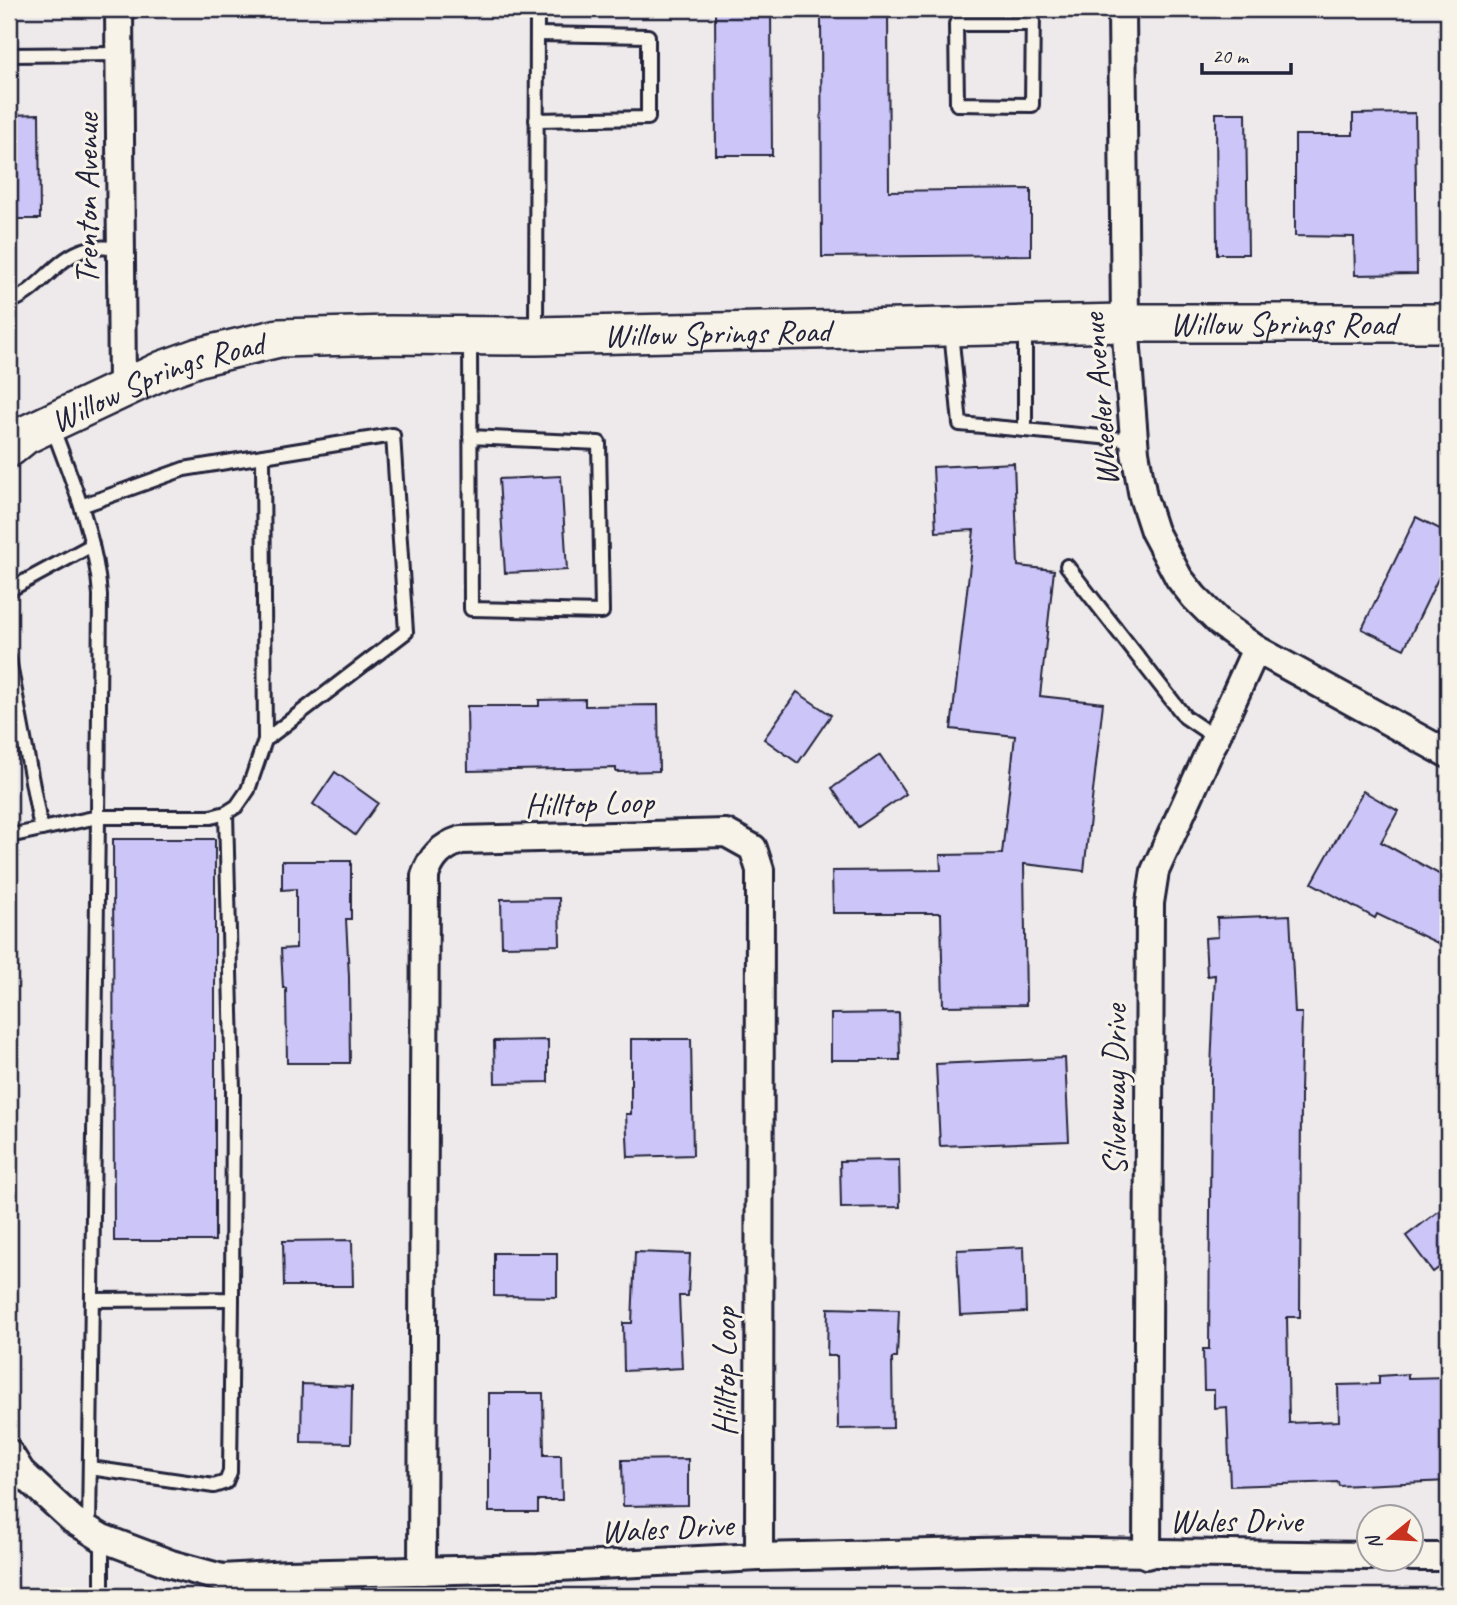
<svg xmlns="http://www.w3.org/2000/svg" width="1457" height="1605" viewBox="0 0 1457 1605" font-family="Caveat,sans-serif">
  <rect width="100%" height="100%" fill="#eeeaeb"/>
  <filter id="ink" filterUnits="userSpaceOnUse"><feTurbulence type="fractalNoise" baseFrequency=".0143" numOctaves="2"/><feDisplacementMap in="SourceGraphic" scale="14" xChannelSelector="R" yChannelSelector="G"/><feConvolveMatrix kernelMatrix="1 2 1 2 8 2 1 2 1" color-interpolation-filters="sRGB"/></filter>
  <g filter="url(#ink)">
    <g fill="#ccc5f8" stroke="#22223b" stroke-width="2">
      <path d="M 715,9 L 771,9 L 772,155 L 716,155 Z"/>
      <path d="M 821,9 L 888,9 L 889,191 L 1031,189 L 1031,255 L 822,257 Z"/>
      <path d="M 1216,113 L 1246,113 L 1248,254 L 1217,254 Z"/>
      <path d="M 1415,113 L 1417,274 L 1355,275 L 1354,237 L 1295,236 L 1295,135 L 1353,135 L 1353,114 Z"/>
      <path d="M 39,114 L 40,219 L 9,219 L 9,115 Z"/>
      <path d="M 1014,463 L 1018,566 L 1054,570 L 1040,696 L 1103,703 L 1084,871 L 1024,864 L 1026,1005 L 943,1006 L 941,913 L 833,913 L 832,871 L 941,870 L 940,855 L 1002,854 L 1015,736 L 951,729 L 974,530 L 936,532 L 933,467 Z"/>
      <path d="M 561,476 L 567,570 L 505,573 L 499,479 Z"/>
      <path d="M 1416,517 L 1448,533 L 1448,558 L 1404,649 L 1362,629 Z"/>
      <path d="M 797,692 L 831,715 L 798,763 L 764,739 Z"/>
      <path d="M 585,699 L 585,706 L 658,705 L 659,771 L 616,772 L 616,768 L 468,771 L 467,706 L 539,706 L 539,700 Z"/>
      <path d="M 880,755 L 906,794 L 858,827 L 832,788 Z"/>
      <path d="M 335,772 L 378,803 L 355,835 L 313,804 Z"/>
      <path d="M 1363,791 L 1398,811 L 1381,842 L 1448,879 L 1448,948 L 1377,914 L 1375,918 L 1312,883 Z"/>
      <path d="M 113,839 L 215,839 L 215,1241 L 114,1241 Z"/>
      <path d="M 282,861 L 351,861 L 351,919 L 346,919 L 349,976 L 350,1063 L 287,1063 L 286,988 L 283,988 L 281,949 L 296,948 L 296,889 L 282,890 Z"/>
      <path d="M 559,898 L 560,945 L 502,946 L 501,899 Z"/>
      <path d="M 1290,915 L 1295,1013 L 1302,1013 L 1300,1091 L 1301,1091 L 1300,1317 L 1287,1317 L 1289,1423 L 1339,1421 L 1338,1385 L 1379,1384 L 1379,1376 L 1408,1374 L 1408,1378 L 1448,1377 L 1448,1481 L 1339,1486 L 1338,1482 L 1230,1486 L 1227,1407 L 1214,1408 L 1214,1390 L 1204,1390 L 1203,1349 L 1209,1349 L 1211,1069 L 1215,975 L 1207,976 L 1205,938 L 1218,937 L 1217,918 Z"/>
      <path d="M 899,1013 L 900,1060 L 831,1060 L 831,1014 Z"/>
      <path d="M 631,1039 L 691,1039 L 693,1155 L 628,1157 L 626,1114 L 631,1114 Z"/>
      <path d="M 548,1040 L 548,1082 L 495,1083 L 494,1041 Z"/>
      <path d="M 1065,1058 L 1069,1141 L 940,1146 L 936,1064 Z"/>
      <path d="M 899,1160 L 900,1207 L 841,1208 L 840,1161 Z"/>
      <path d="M 1448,1204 L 1448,1261 L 1433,1272 L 1406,1236 Z"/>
      <path d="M 352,1240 L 353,1286 L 284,1286 L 283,1241 Z"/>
      <path d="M 1024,1247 L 1026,1312 L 960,1315 L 957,1250 Z"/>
      <path d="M 635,1252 L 690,1254 L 688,1296 L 679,1296 L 682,1368 L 624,1371 L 623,1323 L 632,1323 Z"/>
      <path d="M 494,1253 L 557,1253 L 557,1297 L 494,1296 Z"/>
      <path d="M 828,1308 L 899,1310 L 897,1358 L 892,1358 L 893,1428 L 838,1429 L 837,1356 L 827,1356 Z"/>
      <path d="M 302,1384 L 352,1386 L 351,1443 L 301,1442 Z"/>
      <path d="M 489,1393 L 543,1393 L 544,1455 L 561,1455 L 562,1500 L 538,1500 L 538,1512 L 489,1512 Z"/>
      <path d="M 688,1459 L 688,1505 L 623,1506 L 622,1460 Z"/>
    </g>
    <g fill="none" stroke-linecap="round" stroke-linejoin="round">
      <defs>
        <g id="lane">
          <path d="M 1033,24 L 956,24 L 957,104 L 1032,105 L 1033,9"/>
          <path d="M 9,55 L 120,54"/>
          <path d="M 536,120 L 648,118 L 648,36 L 537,34"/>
          <path d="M 9,302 C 40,292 55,257 87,249 C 98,246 110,248 121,248"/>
          <path d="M 1025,329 L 1025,430"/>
          <path d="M 951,331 L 960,424 L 1134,440"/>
          <path d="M 536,332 L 537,9"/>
          <path d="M 470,340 L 471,609 L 602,612 L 599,443 L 470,437"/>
          <path d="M 263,456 L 393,435 L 406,632 L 265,740"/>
          <path d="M 81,506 L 184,469 L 263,456 L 265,740 L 248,790 L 237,806 L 226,813 L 211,817 L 98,817 L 89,1530"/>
          <path d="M 1067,566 L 1185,717 L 1216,738"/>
          <path d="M 9,590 L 92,545"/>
          <path d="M 9,659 L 41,829"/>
          <path d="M 9,836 L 98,817 L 100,595 C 96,536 72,481 52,426"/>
          <path d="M 92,1300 L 232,1299 L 233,1090 L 226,813"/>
          <path d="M 90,1468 L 214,1486 L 226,1482 L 230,1472 L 232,1299"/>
          <path d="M 102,1596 L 102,1538"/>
        </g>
        <g id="street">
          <path d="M 119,9 L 122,389"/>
          <path d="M 1122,9 L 1125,323 L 1135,452 L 1143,497 L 1154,531 L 1179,578 L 1194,597 L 1220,623 L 1256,649 L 1448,754"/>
          <path d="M 9,1453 L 21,1472 L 73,1520 L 102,1538 L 171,1564 L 222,1578 L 288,1574 L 538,1568 L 759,1557 L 1021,1551 L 1370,1556"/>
          <path d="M 1147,1555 L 1150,903 L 1155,871 L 1256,649"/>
          <path d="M 1412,1557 L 1448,1557"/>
          <path d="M 422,1571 L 425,876 C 431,857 442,846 461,840 L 726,833 L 753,848 L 760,870 L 759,1557"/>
        </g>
        <g id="secondary">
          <path id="s1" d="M 9,448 L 25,435 L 163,370 L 199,357 L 279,338 L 390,335 L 536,336 L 1125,323 L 1448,323"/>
        </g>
      </defs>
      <use href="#lane" stroke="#22223b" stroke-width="18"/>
      <use href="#street" stroke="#22223b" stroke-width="32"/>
      <use href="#secondary" stroke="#22223b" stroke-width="42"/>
      <use href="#lane" stroke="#f7f3e8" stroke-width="12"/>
      <use href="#street" stroke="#f7f3e8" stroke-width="26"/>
      <use href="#secondary" stroke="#f7f3e8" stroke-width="37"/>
    </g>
  </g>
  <g text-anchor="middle" stroke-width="6" stroke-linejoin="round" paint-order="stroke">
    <g font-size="33" fill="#22223b" stroke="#f7f3e8">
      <text transform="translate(86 199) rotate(-90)" y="12">Trenton Avenue</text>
      <text dy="12" stroke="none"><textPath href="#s1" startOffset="1298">Willow Springs Road</textPath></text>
      <text dy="12" stroke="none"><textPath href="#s1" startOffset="732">Willow Springs Road</textPath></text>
      <text dy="12" stroke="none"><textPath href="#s1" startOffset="164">Willow Springs Road</textPath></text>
      <text transform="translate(1099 400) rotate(-95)" y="12">Wheeler Avenue</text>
      <text transform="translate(589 802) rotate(-2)" y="12">Hilltop Loop</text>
      <text transform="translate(1114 1090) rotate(-90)" y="12">Silverway Drive</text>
      <text transform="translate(724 1372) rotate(-90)" y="12">Hilltop Loop</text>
      <text x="1236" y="1532">Wales Drive</text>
      <text transform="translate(667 1527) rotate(-3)" y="12">Wales Drive</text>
    </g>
  </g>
  <rect width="1457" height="1605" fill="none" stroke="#f7f3e8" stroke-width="35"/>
  <rect x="18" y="18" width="1422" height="1570" fill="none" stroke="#22223b" stroke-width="2.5" filter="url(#ink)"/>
  <g transform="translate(1390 1538) rotate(252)"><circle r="33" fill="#f7f3e8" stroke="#a29fa3" stroke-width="2"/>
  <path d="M0-5L12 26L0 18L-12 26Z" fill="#c8321e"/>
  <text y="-10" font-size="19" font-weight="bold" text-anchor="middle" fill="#22223b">N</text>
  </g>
  <path d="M1202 63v10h89v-10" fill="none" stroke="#22223b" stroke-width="3.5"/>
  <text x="1212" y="63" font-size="21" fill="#22223b" stroke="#f7f3e8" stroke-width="5" paint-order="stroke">20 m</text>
</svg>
